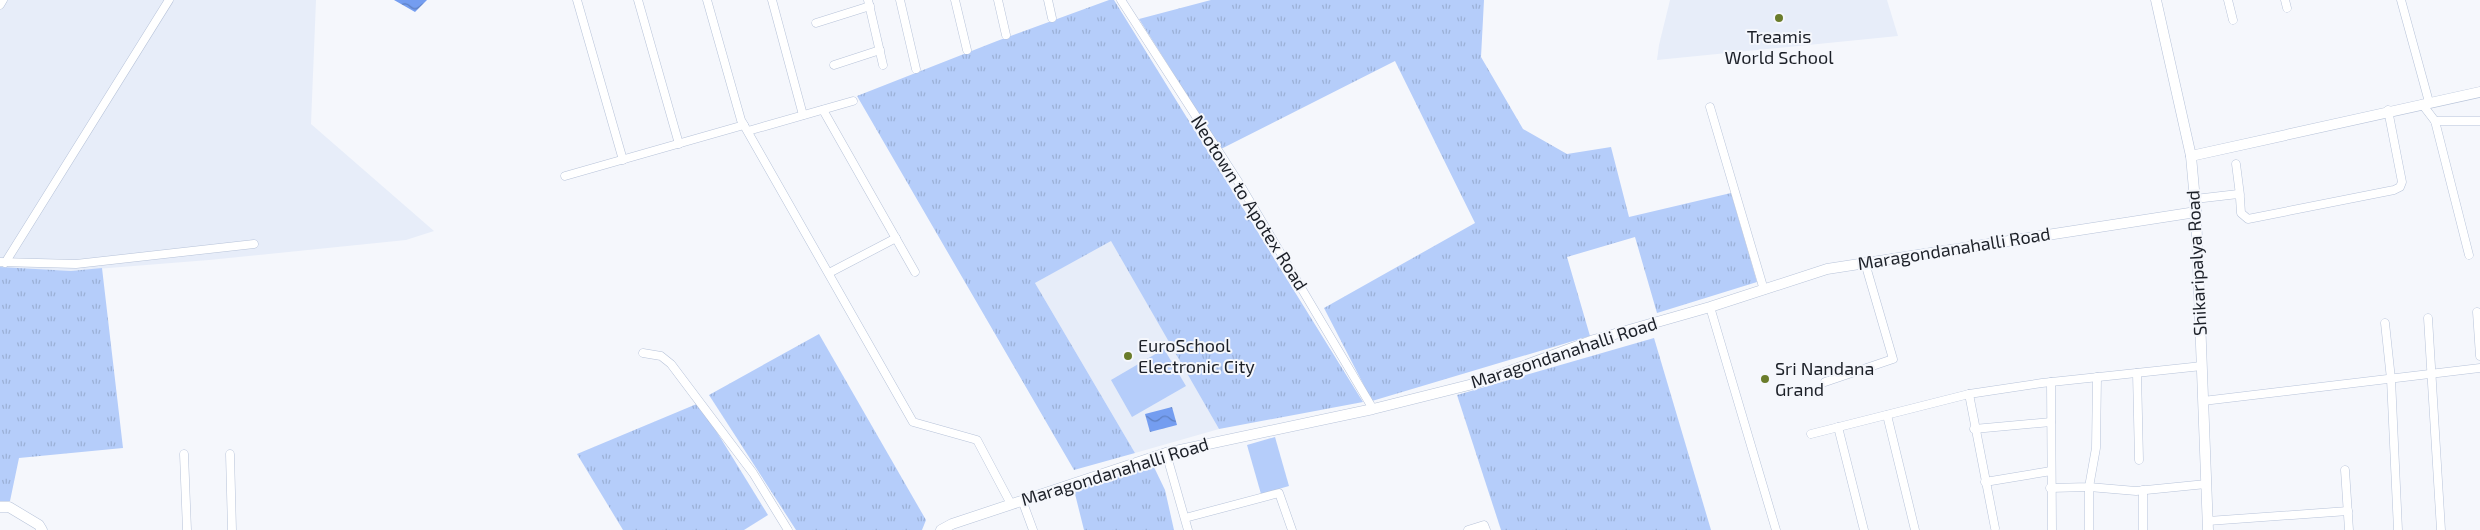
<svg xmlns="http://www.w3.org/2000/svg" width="2480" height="530" viewBox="0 0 2480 530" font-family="'Exo 2',sans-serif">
  <defs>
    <pattern id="grass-tufts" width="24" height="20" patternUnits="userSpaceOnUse" patternTransform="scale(1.25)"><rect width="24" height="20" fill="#b5cdfa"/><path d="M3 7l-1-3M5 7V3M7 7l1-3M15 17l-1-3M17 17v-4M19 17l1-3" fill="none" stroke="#9bb0d6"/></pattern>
    <pattern id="water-waves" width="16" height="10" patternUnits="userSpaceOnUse" patternTransform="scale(1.25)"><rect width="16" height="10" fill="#749df0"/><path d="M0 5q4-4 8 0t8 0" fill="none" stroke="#5e80c2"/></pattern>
  </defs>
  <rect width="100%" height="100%" fill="#f5f7fc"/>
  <g fill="#e7edf9">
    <path d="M 0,0 L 316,0 L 311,124 L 434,231 L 406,240 L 209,260 L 71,271 L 0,268 Z"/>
    <path d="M 1670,0 L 1887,0 L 1898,36 L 1657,60 L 1659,45 Z"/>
    <path d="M 1111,240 L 1219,429 L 1135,453 L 1035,283 Z"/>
  </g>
  <g fill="url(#grass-tufts)">
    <path d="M 1109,0 L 1114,0 L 1363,402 L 1219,429 L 1111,241 L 1035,283 L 1135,453 L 1074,470 L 857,96 L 997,41 Z"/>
    <path d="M 1211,0 L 1484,0 L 1481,57 L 1523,129 L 1567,154 L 1611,147 L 1629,217 L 1731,193 L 1757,282 L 1657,313 L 1635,237 L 1567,257 L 1590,336 L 1372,401 L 1324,308 L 1475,223 L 1395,61 L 1221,149 L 1139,19 Z"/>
    <path d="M 0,267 L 71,271 L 102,268 L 123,448 L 19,458 L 10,501 L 0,501 Z"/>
    <path d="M 819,334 L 926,520 L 922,530 L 796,530 L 709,395 Z"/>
    <path d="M 1654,338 L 1711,530 L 1501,530 L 1457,395 Z"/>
    <path d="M 699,403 L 768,515 L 744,530 L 623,530 L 577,454 Z"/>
    <path d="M 1153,465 L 1165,490 L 1174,530 L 1084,530 L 1074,490 Z"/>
  </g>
  <g fill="#b5cdfa">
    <path d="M 1164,349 L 1186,386 L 1132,417 L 1111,380 Z"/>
    <path d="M 1275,437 L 1289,486 L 1261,494 L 1247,445 Z"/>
  </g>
  <g fill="url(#water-waves)">
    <path d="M 394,0 L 427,0 L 415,12 Z"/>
    <path d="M 1172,407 L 1177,425 L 1150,432 L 1145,414 Z"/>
  </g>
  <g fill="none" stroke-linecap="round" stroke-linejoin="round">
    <defs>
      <g id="street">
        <path d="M 577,0 L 623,160"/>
        <path d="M 638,0 L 679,144"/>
        <path d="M 707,0 L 741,120 L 913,422 L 977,440 L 1011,504"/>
        <path d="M 772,0 L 803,115"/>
        <path d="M 868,0 L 883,65"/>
        <path d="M 900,0 L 916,69"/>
        <path d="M 955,0 L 967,50"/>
        <path d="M 998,0 L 1006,35"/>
        <path d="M 1048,0 L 1052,18"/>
        <path d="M 1121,0 L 1239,183 L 1373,409"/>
        <path d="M 2228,0 L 2233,20"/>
        <path d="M 2285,0 L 2287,8"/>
        <path d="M 2401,0 L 2429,102"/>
        <path d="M 0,5 L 3,0"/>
        <path d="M 816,23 L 870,6"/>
        <path d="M 834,65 L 880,50"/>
        <path d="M 2422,104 L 2435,121 L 2469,255"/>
        <path d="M 1710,107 L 1764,290"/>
        <path d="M 823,110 L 915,272"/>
        <path d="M 2435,121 L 2480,121"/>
        <path d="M 748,131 L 853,101"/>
        <path d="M 2236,164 L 2240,195"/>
        <path d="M 565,176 L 744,125"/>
        <path d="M 2195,199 L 2238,194 L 2240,198 L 2241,213 L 2248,219 L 2394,190 L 2400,187 L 2402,182 L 2388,110"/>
        <path d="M 0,262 L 76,264 L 254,244"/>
        <path d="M 5,263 L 169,0"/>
        <path d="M 829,273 L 896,238"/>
        <path d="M 1710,307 L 1776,530"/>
        <path d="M 2477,312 L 2480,356"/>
        <path d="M 2428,318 L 2441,530"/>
        <path d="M 2385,323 L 2391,379 L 2398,530"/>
        <path d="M 643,353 L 661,356 L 671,364 L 753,473 L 788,530"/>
        <path d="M 2137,373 L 2139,460"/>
        <path d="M 1825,382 L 1893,359 L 1865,263"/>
        <path d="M 2051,382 L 2052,530"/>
        <path d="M 1969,394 L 1995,528"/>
        <path d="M 2203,401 L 2480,368"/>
        <path d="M 1887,415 L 1915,530"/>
        <path d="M 1838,427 L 1864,530"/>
        <path d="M 1974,429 L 2051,422"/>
        <path d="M 1811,434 L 1969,394 L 2042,383 L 2202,366"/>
        <path d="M 1166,453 L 1188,530"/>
        <path d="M 184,454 L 187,530"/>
        <path d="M 230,454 L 232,530"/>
        <path d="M 2345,470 L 2349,530"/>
        <path d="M 1985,482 L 2051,471"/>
        <path d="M 2050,488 L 2089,487 L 2096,448 L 2097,377"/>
        <path d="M 1022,500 L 1033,530"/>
        <path d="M 1185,518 L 1279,493 L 1292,530"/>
        <path d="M 2208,521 L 2348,511"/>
        <path d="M 1468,530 L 1484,525 L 1486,530"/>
        <path d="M 2089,530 L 2089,487 L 2136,491 L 2206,484"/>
        <path d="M 2143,530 L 2143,490"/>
      </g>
      <g id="secondary">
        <path d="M 2156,0 L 2191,156 L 2196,212 L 2208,530"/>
        <path d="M 2191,156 L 2480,92"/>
        <path d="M 0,507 L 9,507 L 39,525 L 42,530"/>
        <path d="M 941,530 L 952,524 L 1166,453 L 1373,409 L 1477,383 L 1594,340 L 1710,307 L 1827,269 L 2196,212"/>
      </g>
    </defs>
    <use href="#street" stroke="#b7c3d9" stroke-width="9"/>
    <use href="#secondary" stroke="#b7c3d9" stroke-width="11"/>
    <use href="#street" stroke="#fff" stroke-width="8"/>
    <use href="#secondary" stroke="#fff" stroke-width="10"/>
  </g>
  <g fill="#6a7c2b" stroke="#f5f7fc" stroke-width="2">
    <circle cx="1779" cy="18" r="5"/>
    <circle cx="1128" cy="356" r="5"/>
    <circle cx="1765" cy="379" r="5"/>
  </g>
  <g text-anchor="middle" stroke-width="4" stroke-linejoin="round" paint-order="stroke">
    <g font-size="18" fill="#1c2028" stroke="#f5f7fc" text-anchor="start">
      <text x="1779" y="43" text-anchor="middle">Treamis<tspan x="1779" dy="21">World School</tspan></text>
      <text x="1138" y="352">EuroSchool<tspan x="1138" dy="21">Electronic City</tspan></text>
      <text x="1775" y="375">Sri Nandana<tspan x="1775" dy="21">Grand</tspan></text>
    </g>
    <g font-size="18" fill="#1c2028" stroke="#f5f7fc">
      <text transform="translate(1249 203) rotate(58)" y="6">Neotown to Apotex Road</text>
      <text transform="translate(1954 249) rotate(-9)" y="6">Maragondanahalli Road</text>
      <text transform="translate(2197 263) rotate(-93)" y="6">Shikaripalya Road</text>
      <text transform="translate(1564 353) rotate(-18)" y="6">Maragondanahalli Road</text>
      <text transform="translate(1115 472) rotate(-17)" y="6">Maragondanahalli Road</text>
    </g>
  </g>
</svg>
